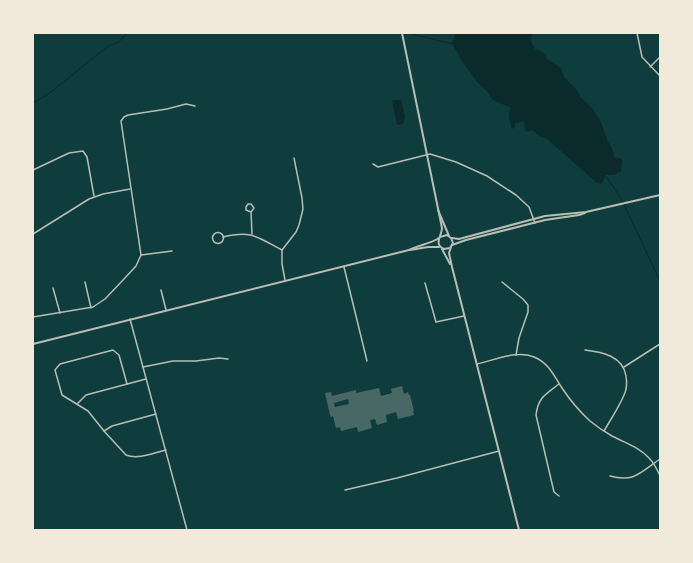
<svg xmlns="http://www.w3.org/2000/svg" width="693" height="563" viewBox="0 0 693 563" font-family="'Sofia Sans Condensed',sans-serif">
  <rect width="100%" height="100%" fill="#0f3d3e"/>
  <g fill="#0a2a2b">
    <path d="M 456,33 L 532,33 L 531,41 L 535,49 L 543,52 L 547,59 L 561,68 L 564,77 L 577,90 L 581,98 L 592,108 L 600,120 L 608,142 L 613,150 L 614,157 L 622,159 L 621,171 L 614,175 L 605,175 L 602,184 L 597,183 L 547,139 L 539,136 L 533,130 L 527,132 L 525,130 L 524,121 L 515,123 L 515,127 L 512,129 C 510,121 507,116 511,108 L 493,100 L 485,89 L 477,82 L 462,61 L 452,43 Z"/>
    <path d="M 392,100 L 401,100 L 405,117 L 403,124 L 397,125 Z"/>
  </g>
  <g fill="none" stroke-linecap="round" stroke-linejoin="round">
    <g stroke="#0a2a2b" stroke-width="1">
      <path d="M 407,33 L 453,44"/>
      <path d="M 33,103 L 51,92 L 108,46 L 119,42 L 123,37 L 128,33"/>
      <path d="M 605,175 L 621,198 L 660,281"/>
    </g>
  </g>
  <path fill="#486865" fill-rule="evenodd" d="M 402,386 L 404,394 L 408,392 L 409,395 L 410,395 L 414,411 L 413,411 L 414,415 L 398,419 L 396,412 L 386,415 L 387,422 L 377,425 L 375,419 L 370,420 L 372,428 L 358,432 L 357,427 L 341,431 L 340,427 L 336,428 L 333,416 L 331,417 L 330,415 L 325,393 L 331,392 L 332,396 L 356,390 L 356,393 L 379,388 L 381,396 L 392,393 L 391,389 ZM 348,399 L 349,404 L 335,407 L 334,403 Z"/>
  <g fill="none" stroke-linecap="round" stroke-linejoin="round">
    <g stroke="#b8beb3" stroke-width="1.5">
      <path d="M 637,33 L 642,57 L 660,76"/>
      <path d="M 650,67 L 660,57"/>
      <path d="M 373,164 L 378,167 L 430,154 L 456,162 L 487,176 L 516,195 L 529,207 L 535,223"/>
      <path d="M 33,170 L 69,153 L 83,151 L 87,157 L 94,196"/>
      <path d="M 251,212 L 246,210 L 246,207 L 248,204 L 251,204 L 254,208 L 251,212 L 252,234"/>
      <circle cx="218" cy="238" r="5.5"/>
      <path d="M 33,234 L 89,199 L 103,194 L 130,189"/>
      <path d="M 223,237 C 252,230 257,237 282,250"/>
      <path d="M 141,255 L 121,121 L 124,117 L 128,115 L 167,109 L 186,104 L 195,106"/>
      <path d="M 141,255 L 172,251"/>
      <path d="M 344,267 L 367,361"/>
      <path d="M 285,280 L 282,264 L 282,250 L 296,232 L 299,225 L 303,209 L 302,198 L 294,158"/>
      <path d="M 85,282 L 91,308"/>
      <path d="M 502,282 L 523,299 L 528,305 L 528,312 L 519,338 L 516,355"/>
      <path d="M 425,283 L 436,322 L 464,316"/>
      <path d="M 53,288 L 60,313"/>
      <path d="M 161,290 L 166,310"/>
      <path d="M 33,317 L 93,307 L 105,299 L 124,279 L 136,266 L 141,255"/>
      <path d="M 130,319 L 187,530"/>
      <path d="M 585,350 C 602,352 623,356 626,376 C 627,382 627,389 624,395 C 619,407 611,419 604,431"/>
      <path d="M 477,364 C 495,360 516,350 534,357 C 549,363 554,376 562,388 C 570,400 579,411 590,421 C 596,426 605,432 612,436 C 625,443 639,447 649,458 C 654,463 657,469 660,476"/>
      <path d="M 143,367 L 173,361 L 196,361 L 219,358 L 228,359"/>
      <path d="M 624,367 L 660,344"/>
      <path d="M 127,384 L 119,355 L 113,350 L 60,364 L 55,370 L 62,395 L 88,411 L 104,431 L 126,455 C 138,460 153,453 166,450"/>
      <path d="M 77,404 L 86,395 L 146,379"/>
      <path d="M 104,431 L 112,426 L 156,414"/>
      <path d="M 610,476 C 634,483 641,472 660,459"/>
      <path d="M 345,490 L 397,478 L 499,451"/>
      <path d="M 559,496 L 554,492 L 536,415 C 538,397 546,394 559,384"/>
    </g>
    <g stroke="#b8beb3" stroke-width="2">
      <path d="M 402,33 L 442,228 C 442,236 433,244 444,249 L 450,248 L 453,243 L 451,238 L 447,235 L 440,237"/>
      <path d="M 438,210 L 449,236"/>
      <path d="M 452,238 L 459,239 L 545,216 L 586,212 L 660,195"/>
      <path d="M 452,245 L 466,240 L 545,220 L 579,215 L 585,213"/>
      <path d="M 451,247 L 449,253 L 452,267 L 519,530"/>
      <path d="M 442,249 L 450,264"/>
      <path d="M 410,250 L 428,247 L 439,247"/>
      <path d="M 33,344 L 409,250 C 419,245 430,244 439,238"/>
    </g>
  </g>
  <rect width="693" height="563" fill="none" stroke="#f1e9da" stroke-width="68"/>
</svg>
